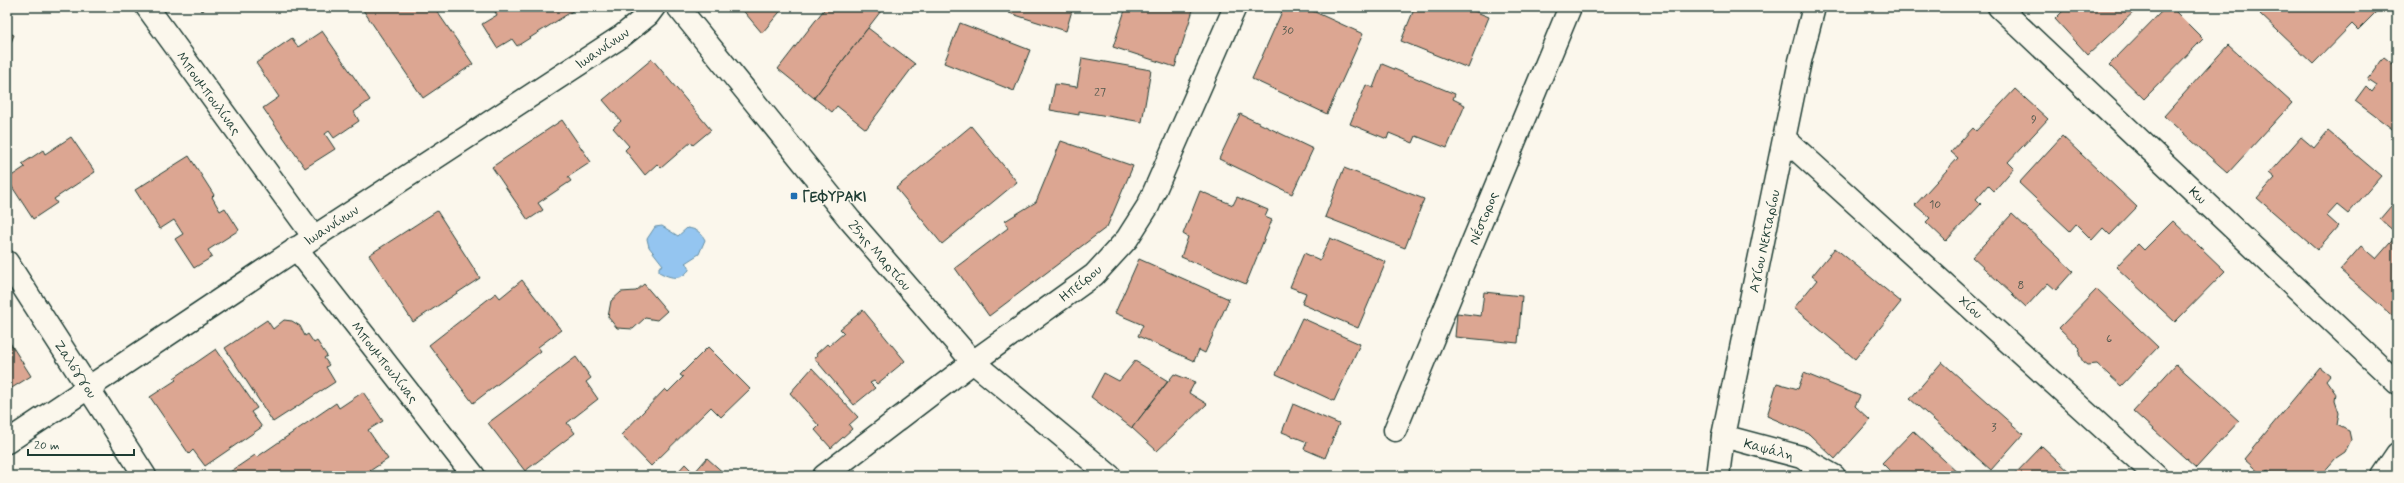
<svg xmlns="http://www.w3.org/2000/svg" width="2404" height="483" viewBox="0 0 2404 483" font-family="Mynerve,sans-serif">
  <rect width="100%" height="100%" fill="#fbf7ec"/>
  <filter id="ink" filterUnits="userSpaceOnUse"><feTurbulence type="fractalNoise" baseFrequency=".025" numOctaves="2"/><feDisplacementMap in="SourceGraphic" scale="8" xChannelSelector="R" yChannelSelector="G"/><feConvolveMatrix kernelMatrix="1 2 1 2 8 2 1 2 1" color-interpolation-filters="sRGB"/></filter>
  <g filter="url(#ink)">
    <path fill="#94c5f0" stroke="#658fa5" d="M 662,226 L 678,236 L 687,228 C 696,229 701,232 705,240 L 699,254 L 685,263 L 689,266 L 689,270 C 680,281 670,278 659,272 L 659,267 L 663,265 L 649,247 L 647,239 L 655,227 Z"/>
    <g fill="#dca692" stroke="#1f3d34">
      <path d="M 199,7 L 208,7 L 202,11 Z"/>
      <path d="M 368,7 L 434,7 L 473,64 L 423,98 L 363,10 Z"/>
      <path d="M 492,7 L 579,7 L 517,46 L 512,39 L 497,48 L 482,24 L 497,15 Z"/>
      <path d="M 740,7 L 784,7 L 762,33 Z"/>
      <path d="M 826,7 L 884,7 L 814,98 L 778,69 Z"/>
      <path d="M 1011,7 L 1073,7 L 1066,31 L 1009,13 Z"/>
      <path d="M 1126,7 L 1194,7 L 1175,67 L 1113,47 Z"/>
      <path d="M 1284,7 L 1304,7 L 1363,34 L 1327,114 L 1252,79 Z"/>
      <path d="M 1415,7 L 1464,7 L 1489,17 L 1468,68 L 1401,41 Z"/>
      <path d="M 2067,7 L 2139,7 L 2088,55 L 2055,19 Z"/>
      <path d="M 2166,7 L 2171,7 L 2203,39 L 2144,99 L 2109,65 Z"/>
      <path d="M 2267,7 L 2381,7 L 2358,30 L 2352,24 L 2313,64 L 2260,14 Z"/>
      <path d="M 960,23 L 1030,50 L 1014,91 L 944,63 Z"/>
      <path d="M 868,28 L 915,64 L 866,129 L 837,106 L 832,112 L 814,98 Z"/>
      <path d="M 322,31 L 370,100 L 354,112 L 359,121 L 334,138 L 329,131 L 325,134 L 335,149 L 305,168 L 263,108 L 279,97 L 256,63 L 292,38 L 298,47 Z"/>
      <path d="M 7,32 L 14,35 L 7,52 Z"/>
      <path d="M 2228,45 L 2292,103 L 2228,173 L 2164,116 Z"/>
      <path d="M 2384,57 L 2393,64 L 2397,59 L 2397,128 L 2395,131 L 2355,101 L 2366,86 L 2372,92 L 2377,85 L 2368,79 Z"/>
      <path d="M 1082,58 L 1151,70 L 1142,122 L 1079,111 L 1079,115 L 1050,110 L 1055,84 L 1077,87 Z"/>
      <path d="M 652,59 L 711,130 L 693,145 L 691,142 L 661,168 L 657,164 L 645,175 L 625,150 L 629,146 L 613,128 L 621,121 L 603,100 Z"/>
      <path d="M 1382,64 L 1455,94 L 1453,99 L 1465,105 L 1447,148 L 1416,136 L 1413,143 L 1389,133 L 1387,139 L 1350,124 L 1366,85 L 1373,88 Z"/>
      <path d="M 2015,89 L 2048,119 L 2008,162 L 2014,168 L 1994,191 L 1988,185 L 1976,199 L 1981,204 L 1946,241 L 1926,222 L 1930,218 L 1915,205 L 1958,158 L 1951,152 L 1973,128 L 1976,131 Z"/>
      <path d="M 1240,114 L 1313,149 L 1292,194 L 1219,159 Z"/>
      <path d="M 562,120 L 591,162 L 568,177 L 571,181 L 538,203 L 543,210 L 528,220 L 492,167 Z"/>
      <path d="M 971,126 L 1017,182 L 942,244 L 896,188 Z"/>
      <path d="M 2328,131 L 2381,176 L 2348,214 L 2337,205 L 2327,216 L 2338,226 L 2317,250 L 2257,198 L 2275,178 L 2269,173 L 2301,137 L 2314,148 Z"/>
      <path d="M 2062,136 L 2137,207 L 2110,235 L 2103,228 L 2092,240 L 2076,224 L 2070,231 L 2019,183 Z"/>
      <path d="M 71,137 L 95,172 L 54,199 L 57,203 L 33,219 L 7,179 L 25,167 L 22,164 L 43,150 L 45,154 Z"/>
      <path d="M 1061,141 L 1133,166 L 1107,227 L 989,316 L 955,268 L 1008,228 L 1005,221 L 1036,202 Z"/>
      <path d="M 189,156 L 214,195 L 212,197 L 220,211 L 225,208 L 239,230 L 208,250 L 212,257 L 194,268 L 175,239 L 183,234 L 174,220 L 160,229 L 135,190 Z"/>
      <path d="M 1344,168 L 1424,199 L 1405,248 L 1325,217 Z"/>
      <path d="M 1200,191 L 1233,205 L 1237,197 L 1268,210 L 1265,217 L 1272,220 L 1246,284 L 1181,257 L 1188,237 L 1183,234 Z"/>
      <path d="M 2397,199 L 2397,234 L 2380,219 Z"/>
      <path d="M 437,211 L 480,278 L 413,322 L 369,255 Z"/>
      <path d="M 2012,214 L 2073,271 L 2056,290 L 2048,283 L 2026,307 L 1972,257 Z"/>
      <path d="M 2173,221 L 2225,271 L 2175,322 L 2116,267 L 2138,244 L 2144,250 Z"/>
      <path d="M 2397,235 L 2397,320 L 2340,270 L 2361,246 L 2376,259 Z"/>
      <path d="M 1330,238 L 1386,262 L 1358,328 L 1302,304 L 1306,293 L 1290,287 L 1304,253 L 1320,260 Z"/>
      <path d="M 1835,248 L 1901,302 L 1855,359 L 1794,308 L 1817,280 L 1812,276 Z"/>
      <path d="M 1139,259 L 1229,299 L 1205,353 L 1199,350 L 1194,361 L 1138,336 L 1143,325 L 1115,313 Z"/>
      <path d="M 522,280 L 561,330 L 538,347 L 541,351 L 473,403 L 429,345 L 496,293 L 500,298 Z"/>
      <path d="M 644,284 L 667,311 L 657,320 L 645,318 L 633,329 L 617,328 L 608,317 L 611,301 L 621,292 L 636,291 Z"/>
      <path d="M 2097,289 L 2158,347 L 2121,386 L 2097,364 L 2087,365 L 2083,362 L 2079,354 L 2080,348 L 2059,328 Z"/>
      <path d="M 1484,292 L 1522,296 L 1518,343 L 1455,337 L 1457,313 L 1481,316 Z"/>
      <path d="M 863,310 L 905,361 L 877,384 L 874,381 L 870,383 L 875,388 L 854,405 L 814,358 L 818,355 L 816,354 L 827,344 L 829,346 L 844,333 L 840,329 Z"/>
      <path d="M 1302,318 L 1360,344 L 1334,401 L 1276,374 Z"/>
      <path d="M 267,320 L 273,329 L 284,320 L 292,321 L 300,326 L 305,336 L 308,334 L 314,343 L 317,341 L 327,356 L 324,358 L 329,365 L 326,367 L 335,382 L 273,422 L 225,348 Z"/>
      <path d="M 7,338 L 31,376 L 7,391 Z"/>
      <path d="M 708,347 L 750,389 L 721,417 L 711,407 L 651,466 L 621,435 L 665,389 L 668,392 L 683,377 L 680,375 Z"/>
      <path d="M 216,349 L 257,408 L 251,412 L 262,427 L 205,466 L 193,450 L 189,454 L 150,397 L 176,380 L 174,378 Z"/>
      <path d="M 576,357 L 591,378 L 586,382 L 598,399 L 567,423 L 575,433 L 525,471 L 488,423 Z"/>
      <path d="M 1135,361 L 1168,381 L 1132,428 L 1091,397 L 1104,373 L 1119,381 Z"/>
      <path d="M 1942,362 L 2023,434 L 1991,470 L 1910,399 Z"/>
      <path d="M 2176,364 L 2239,421 L 2196,468 L 2133,411 Z"/>
      <path d="M 2320,367 L 2330,375 L 2326,380 L 2336,394 L 2335,401 L 2339,413 L 2337,425 L 2349,431 L 2351,440 L 2345,452 L 2336,458 L 2321,475 L 2276,476 L 2268,470 L 2263,476 L 2244,459 Z"/>
      <path d="M 812,368 L 858,417 L 849,425 L 852,429 L 831,448 L 815,430 L 819,426 L 790,393 Z"/>
      <path d="M 1804,373 L 1860,396 L 1855,406 L 1870,420 L 1835,459 L 1809,434 L 1767,416 L 1777,383 L 1798,389 Z"/>
      <path d="M 1174,374 L 1195,382 L 1189,393 L 1207,404 L 1157,451 L 1132,428 Z"/>
      <path d="M 363,392 L 383,421 L 368,430 L 388,459 L 362,476 L 224,476 L 255,455 L 257,457 L 336,403 L 339,408 Z"/>
      <path d="M 1293,404 L 1339,424 L 1325,458 L 1304,449 L 1307,442 L 1282,432 Z"/>
      <path d="M 1913,431 L 1961,476 L 1895,476 L 1882,463 Z"/>
      <path d="M 2042,446 L 2074,476 L 2013,476 Z"/>
      <path d="M 707,458 L 727,476 L 674,476 L 685,464 L 694,473 Z"/>
      <path d="M 41,471 L 44,476 L 34,476 Z"/>
    </g>
    <g fill="none" stroke-linecap="round" stroke-linejoin="round">
      <defs>
        <g id="minor">
          <path d="M 147,7 L 314,237"/>
          <path d="M 1999,7 L 2397,383"/>
          <path d="M 1785,139 L 2156,476"/>
          <path d="M 296,248 L 474,476"/>
          <path d="M 7,262 L 145,476"/>
          <path d="M 1395,430 L 1570,7"/>
          <path d="M 1723,436 L 1801,457 L 1834,476"/>
          <path d="M 7,442 L 314,237 L 622,36 L 648,15 L 654,7"/>
          <path d="M 824,476 L 973,362 L 1094,275 L 1127,239 L 1148,206 L 1235,7"/>
          <path d="M 1718,476 L 1723,436 L 1800,61 L 1814,7"/>
        </g>
        <path id="tertiary" d="M 2382,476 L 2397,454"/>
        <path id="secondary" d="M 678,7 L 850,220 L 973,362 L 1110,476"/>
      </defs>
      <use href="#minor" stroke="#1f3d34" stroke-width="25"/>
      <use href="#tertiary" stroke="#1f3d34" stroke-width="25"/>
      <use href="#secondary" stroke="#1f3d34" stroke-width="25"/>
      <use href="#minor" stroke="#fbf7ec" stroke-width="22"/>
      <use href="#tertiary" stroke="#fbf7ec" stroke-width="22"/>
      <use href="#secondary" stroke="#fbf7ec" stroke-width="22"/>
    </g>
  </g>
  <rect fill="#1f6fb2" stroke="#fbf7ec" stroke-width="1.5" x="790" y="192" width="8" height="8" rx="2"/>
  <g text-anchor="middle" stroke-width="3.5" stroke-linejoin="round" paint-order="stroke">
    <g font-size="12" fill="#4e574c">
      <text x="1288" y="34">30</text>
      <text x="1100" y="96">27</text>
      <text x="2034" y="123">9</text>
      <text x="1935" y="208">10</text>
      <text x="2021" y="289">8</text>
      <text x="2109" y="342">6</text>
      <text x="1994" y="431">3</text>
    </g>
    <g font-size="14" fill="#1f3d34" stroke="#fbf7ec">
      <text transform="translate(602 48) rotate(-34)" y="5">Ιωαννίνων</text>
      <text transform="translate(209 93) rotate(54)" y="5">Μπουμπουλίνας</text>
      <text transform="translate(2198 195) rotate(43)" y="5">Κω</text>
      <text transform="translate(1483 218) rotate(-68)" y="5">Νέστορος</text>
      <text transform="translate(331 225) rotate(-33)" y="5">Ιωαννίνων</text>
      <text transform="translate(1764 241) rotate(-78)" y="5">Αγίου Νεκταρίου</text>
      <text transform="translate(880 255) rotate(49)" y="5">25ης Μαρτίου</text>
      <text transform="translate(1080 283) rotate(-39)" y="5">Ηπείρου</text>
      <text transform="translate(1971 307) rotate(42)" y="5">Χίου</text>
      <text transform="translate(385 362) rotate(52)" y="5">Μπουμπουλίνας</text>
      <text transform="translate(76 369) rotate(57)" y="5">Ζαλόγγου</text>
      <text transform="translate(1769 449) rotate(15)" y="5">Καψάλη</text>
    </g>
    <g font-size="14" font-weight="bold" fill="#1f3d34" stroke="#fbf7ec" text-anchor="start">
      <text x="802" y="201">ΓΕΦΥΡΑΚΙ</text>
    </g>
  </g>
  <rect width="2404" height="483" fill="none" stroke="#fbf7ec" stroke-width="24"/>
  <rect x="12" y="12" width="2380" height="459" fill="none" stroke="#1f3d34" stroke-width="1.5" filter="url(#ink)"/>
  <path d="M28 449v6h106v-6" fill="none" stroke="#1f3d34" stroke-width="2"/>
  <text x="34" y="449" font-size="12" fill="#1f3d34" stroke="#fbf7ec" stroke-width="3" paint-order="stroke">20 m</text>
</svg>
